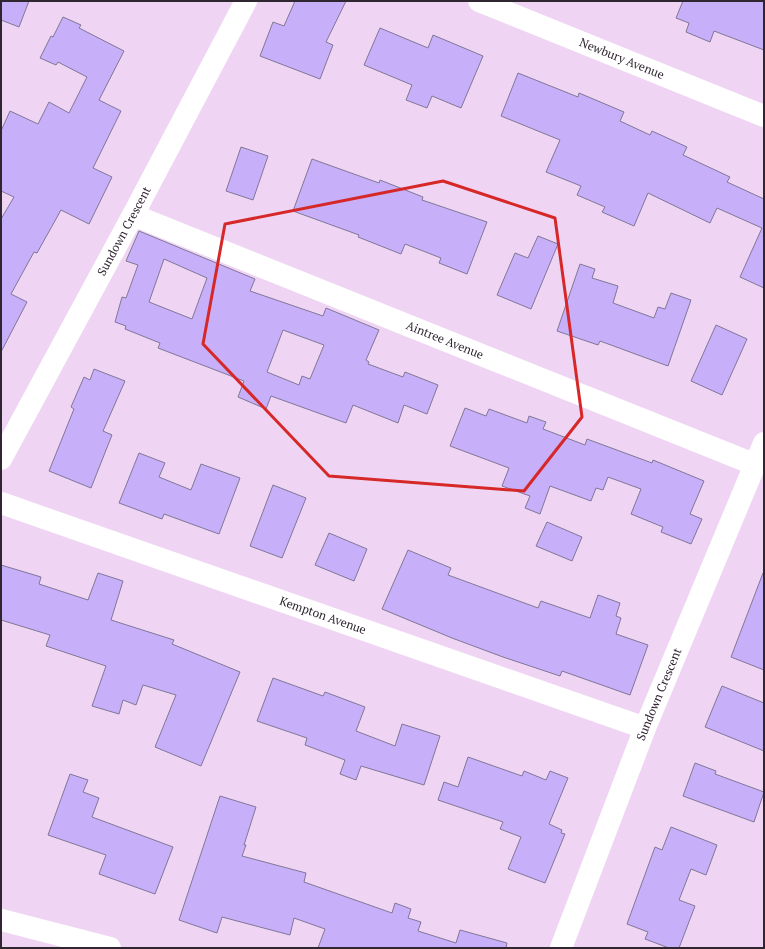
<svg xmlns="http://www.w3.org/2000/svg" width="765" height="949" viewBox="0 0 765 949" font-family="'PT Serif',serif">
  <rect width="100%" height="100%" fill="#efd5f3"/>
  <g fill="#c7b0f9" stroke="#807797" fill-rule="evenodd">
    <path d="M 1,1 L 29,1 L 19,27 L 1,20 Z"/>
    <path d="M 295,1 L 346,1 L 326,42 L 333,45 L 320,79 L 260,56 L 273,22 L 284,26 Z"/>
    <path d="M 683,1 L 764,1 L 764,50 L 714,31 L 710,42 L 686,32 L 689,23 L 676,18 Z"/>
    <path d="M 63,17 L 81,25 L 79,28 L 124,51 L 99,100 L 121,111 L 93,168 L 112,177 L 89,224 L 61,210 L 37,253 L 34,252 L 11,294 L 27,302 L 1,352 L 1,219 L 14,197 L 1,191 L 1,131 L 10,111 L 38,124 L 49,102 L 69,113 L 87,77 L 58,62 L 56,65 L 40,58 L 51,36 L 53,37 Z"/>
    <path d="M 380,28 L 428,48 L 433,35 L 483,56 L 461,108 L 432,96 L 427,108 L 406,100 L 412,85 L 364,65 Z"/>
    <path d="M 518,73 L 578,97 L 579,93 L 624,112 L 620,121 L 650,135 L 652,131 L 687,147 L 683,155 L 730,177 L 727,182 L 764,199 L 764,288 L 740,277 L 762,228 L 717,208 L 710,223 L 648,193 L 634,226 L 602,212 L 605,207 L 577,195 L 581,186 L 546,172 L 560,140 L 501,116 Z"/>
    <path d="M 241,147 L 268,156 L 253,200 L 226,191 Z"/>
    <path d="M 312,159 L 379,183 L 380,180 L 423,197 L 422,200 L 487,222 L 467,274 L 439,263 L 441,258 L 405,244 L 401,254 L 358,237 L 359,235 L 293,211 Z"/>
    <path d="M 139,231 L 255,279 L 250,291 L 323,316 L 326,308 L 379,330 L 366,360 L 369,362 L 368,364 L 403,377 L 405,372 L 438,385 L 427,414 L 404,405 L 398,423 L 353,405 L 346,423 L 271,396 L 266,409 L 238,397 L 244,381 L 158,348 L 160,343 L 125,329 L 126,326 L 115,322 L 122,297 L 126,298 L 138,265 L 126,261 ZM 164,259 L 207,278 L 192,319 L 149,302 ZM 283,330 L 324,345 L 310,379 L 302,376 L 299,385 L 267,372 Z"/>
    <path d="M 538,236 L 558,244 L 531,309 L 497,295 L 515,253 L 528,258 Z"/>
    <path d="M 580,264 L 595,269 L 592,278 L 618,286 L 613,303 L 654,318 L 658,307 L 665,309 L 671,293 L 691,300 L 668,366 L 600,341 L 598,345 L 557,331 Z"/>
    <path d="M 716,325 L 747,339 L 722,395 L 691,381 Z"/>
    <path d="M 94,369 L 125,381 L 103,431 L 112,435 L 91,488 L 49,471 L 74,409 L 71,407 L 84,377 L 90,380 Z"/>
    <path d="M 465,408 L 486,416 L 489,409 L 527,423 L 529,416 L 546,422 L 543,429 L 585,445 L 587,439 L 652,463 L 653,460 L 704,481 L 690,514 L 702,519 L 691,544 L 661,532 L 663,527 L 631,514 L 641,489 L 608,477 L 603,490 L 596,488 L 591,501 L 550,486 L 540,514 L 525,508 L 530,496 L 502,486 L 509,468 L 450,446 Z"/>
    <path d="M 139,453 L 165,463 L 159,477 L 191,490 L 201,464 L 240,478 L 219,534 L 164,514 L 162,519 L 119,503 Z"/>
    <path d="M 273,485 L 306,498 L 282,558 L 250,546 Z"/>
    <path d="M 547,522 L 582,537 L 572,561 L 536,546 Z"/>
    <path d="M 329,533 L 367,549 L 354,581 L 315,565 Z"/>
    <path d="M 408,550 L 451,568 L 448,575 L 538,608 L 541,601 L 590,618 L 598,595 L 620,603 L 616,616 L 621,618 L 616,634 L 648,645 L 630,695 L 562,671 L 560,676 L 503,657 L 452,638 L 382,609 Z"/>
    <path d="M 1,565 L 41,577 L 39,584 L 88,600 L 98,573 L 123,581 L 111,620 L 174,640 L 172,644 L 240,672 L 201,766 L 155,747 L 176,695 L 143,685 L 136,705 L 123,700 L 119,714 L 92,706 L 106,666 L 46,646 L 50,635 L 1,620 Z"/>
    <path d="M 763,573 L 764,573 L 764,670 L 731,657 Z"/>
    <path d="M 273,678 L 323,696 L 325,692 L 365,707 L 356,731 L 395,746 L 402,724 L 440,736 L 424,785 L 361,766 L 356,780 L 340,774 L 345,760 L 305,745 L 307,738 L 257,721 Z"/>
    <path d="M 722,686 L 764,703 L 764,751 L 705,727 Z"/>
    <path d="M 468,757 L 522,776 L 524,771 L 546,780 L 550,771 L 568,778 L 549,824 L 562,830 L 561,833 L 565,834 L 545,883 L 508,869 L 521,837 L 500,829 L 503,822 L 438,800 L 444,782 L 458,787 Z"/>
    <path d="M 695,763 L 716,771 L 715,774 L 764,792 L 754,822 L 683,796 Z"/>
    <path d="M 70,774 L 88,780 L 83,792 L 99,798 L 92,817 L 173,847 L 155,894 L 99,874 L 106,855 L 48,835 Z"/>
    <path d="M 220,796 L 256,807 L 244,845 L 246,845 L 242,856 L 306,873 L 304,882 L 392,913 L 395,903 L 411,909 L 408,918 L 421,922 L 418,931 L 456,943 L 460,930 L 507,943 L 506,948 L 318,948 L 325,929 L 294,918 L 290,935 L 222,917 L 217,933 L 179,920 Z"/>
    <path d="M 671,827 L 717,845 L 706,875 L 691,869 L 679,900 L 695,906 L 679,948 L 669,948 L 645,939 L 648,932 L 627,924 L 655,847 L 662,850 Z"/>
  </g>
  <g fill="none" stroke-linecap="round" stroke-linejoin="round">
    <g stroke="#fff" stroke-width="22">
      <path id="s1" d="M 479,1 L 764,116"/>
      <path id="s2" d="M 133,215 L 756,465"/>
      <path id="s3" d="M 1,459 L 133,215 L 246,1"/>
      <path id="s4" d="M 1,503 L 645,728"/>
      <path d="M 1,920 L 110,948"/>
      <path id="s5" d="M 561,948 L 645,728 L 764,443"/>
    </g>
  </g>
  <path fill="none" stroke="#d62828" stroke-width="3" stroke-linejoin="round" d="M 443,181 L 555,218 L 582,417 L 524,491 L 329,476 L 203,344 L 225,224 Z"/>
  <g text-anchor="middle" stroke-width="3" stroke-linejoin="round" paint-order="stroke">
    <g font-size="12" fill="#302631" stroke="#f9e4fc">
      <text dy="4" stroke="none"><textPath href="#s1" startOffset="154">Newbury Avenue</textPath></text>
      <text dy="4" stroke="none"><textPath href="#s3" startOffset="259">Sundown Crescent</textPath></text>
      <text dy="4" stroke="none"><textPath href="#s2" startOffset="336">Aintree Avenue</textPath></text>
      <text dy="4" stroke="none"><textPath href="#s4" startOffset="341">Kempton Avenue</textPath></text>
      <text dy="4" stroke="none"><textPath href="#s5" startOffset="272">Sundown Crescent</textPath></text>
    </g>
  </g>
  <rect width="765" height="949" fill="none" stroke="#302631" stroke-width="4"/>
</svg>
